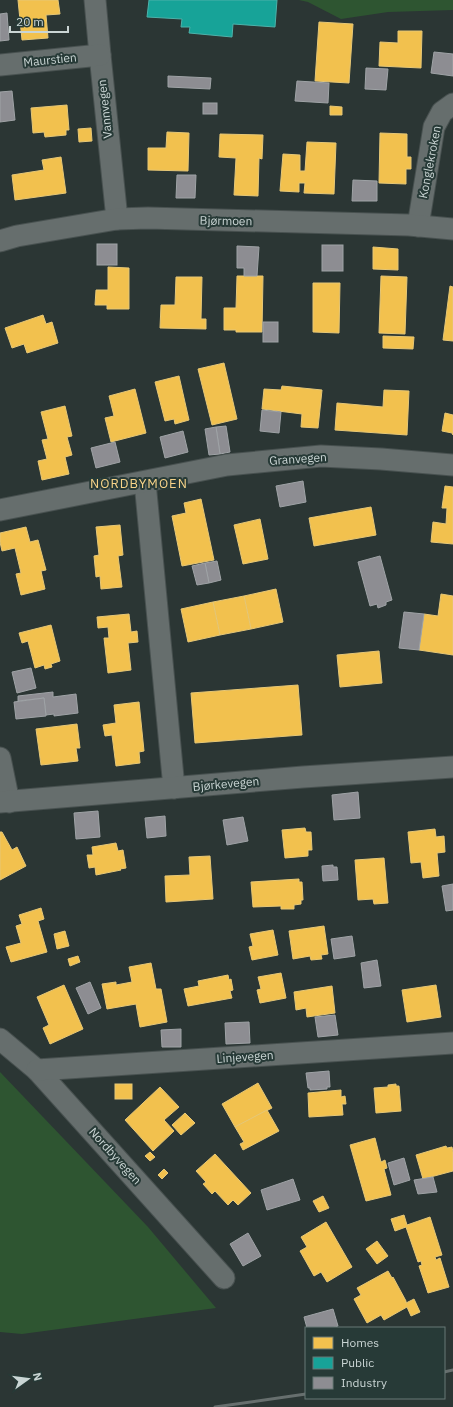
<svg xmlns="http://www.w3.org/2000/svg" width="453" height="1407" viewBox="0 0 453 1407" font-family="'IBM Plex Sans',sans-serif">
  <rect width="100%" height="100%" fill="#2b3634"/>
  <g fill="#2e5531">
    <path d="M 299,0 L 453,0 L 453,10 L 388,12 L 341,19 L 308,2 Z"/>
    <path d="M 0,1072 L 148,1227 L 216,1308 L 22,1334 L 0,1332 Z"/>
  </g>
  <g fill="#f2c14e" stroke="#e6c776">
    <path d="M 18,0 L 58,0 L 60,14 L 46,15 L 48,38 L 22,40 Z"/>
    <path d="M 319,22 L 353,24 L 349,83 L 315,81 Z"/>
    <path d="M 398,31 L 422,31 L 421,68 L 379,66 L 380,42 L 398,43 Z"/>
    <path d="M 67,105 L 69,130 L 66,130 L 66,135 L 45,137 L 44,132 L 33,133 L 31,108 Z"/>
    <path d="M 330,106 L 342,107 L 342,115 L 330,115 Z"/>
    <path d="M 91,128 L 92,141 L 79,142 L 78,129 Z"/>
    <path d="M 167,132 L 189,133 L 188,171 L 148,170 L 148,148 L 166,148 Z"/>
    <path d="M 380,133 L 407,134 L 407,157 L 411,157 L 411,169 L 406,169 L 406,184 L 379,183 Z"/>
    <path d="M 220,134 L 263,135 L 262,159 L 259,158 L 258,196 L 234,195 L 236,158 L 219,157 Z"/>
    <path d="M 307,142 L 336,143 L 334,194 L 304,193 L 305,183 L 299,183 L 299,192 L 280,191 L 283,154 L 300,155 L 300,171 L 305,171 Z"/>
    <path d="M 61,157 L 66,193 L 15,200 L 12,175 L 44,170 L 42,160 Z"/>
    <path d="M 373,247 L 398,249 L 398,270 L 373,269 Z"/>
    <path d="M 108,267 L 129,268 L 129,309 L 107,309 L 107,305 L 95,305 L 96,290 L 108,290 Z"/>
    <path d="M 237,276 L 263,276 L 262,332 L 236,332 L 236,330 L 224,330 L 224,308 L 236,308 Z"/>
    <path d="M 381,276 L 407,277 L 405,334 L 379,333 Z"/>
    <path d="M 176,277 L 202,277 L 201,319 L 206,319 L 206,329 L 160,328 L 161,305 L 175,305 Z"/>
    <path d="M 313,283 L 340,283 L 339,333 L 313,332 Z"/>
    <path d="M 450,286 L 453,287 L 453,341 L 443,340 Z"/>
    <path d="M 43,315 L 46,324 L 52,322 L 58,343 L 27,353 L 24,344 L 12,348 L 5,328 Z"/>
    <path d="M 383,336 L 414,337 L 413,349 L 383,348 Z"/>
    <path d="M 224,363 L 237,419 L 212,425 L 198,369 Z"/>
    <path d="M 179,376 L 189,420 L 175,424 L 174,419 L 165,421 L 155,382 Z"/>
    <path d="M 282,386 L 322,390 L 318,428 L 301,427 L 302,414 L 262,409 L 264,389 L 281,390 Z"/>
    <path d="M 135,389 L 146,433 L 111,442 L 105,418 L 114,416 L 109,396 Z"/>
    <path d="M 384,390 L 409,391 L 407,435 L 335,430 L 337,403 L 383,407 Z"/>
    <path d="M 65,406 L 72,436 L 67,437 L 72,455 L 65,457 L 69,474 L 42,480 L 38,461 L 47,459 L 42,440 L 48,439 L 41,412 Z"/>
    <path d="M 445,413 L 453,415 L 453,435 L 452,433 L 442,431 Z"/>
    <path d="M 445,486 L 453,487 L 453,544 L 431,542 L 433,522 L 446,524 L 447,508 L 442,508 Z"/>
    <path d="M 201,499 L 214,560 L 182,566 L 172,516 L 186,513 L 184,503 Z"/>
    <path d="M 371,507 L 376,535 L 314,546 L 309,518 Z"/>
    <path d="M 260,519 L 268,559 L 243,564 L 234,525 Z"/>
    <path d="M 120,525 L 123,555 L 118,556 L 122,587 L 101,589 L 100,576 L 96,577 L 94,556 L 99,555 L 96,527 Z"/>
    <path d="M 26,527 L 30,542 L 38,540 L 46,570 L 41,571 L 45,589 L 21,595 L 16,574 L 21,573 L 15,548 L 2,551 L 0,542 L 0,533 Z"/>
    <path d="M 276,589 L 283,622 L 251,629 L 244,596 Z"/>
    <path d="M 441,594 L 453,596 L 453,655 L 419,650 L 424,614 L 438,616 Z"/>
    <path d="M 244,596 L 251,629 L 220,635 L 213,602 Z"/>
    <path d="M 213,602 L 220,635 L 188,642 L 181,609 Z"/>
    <path d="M 129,614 L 131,632 L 137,631 L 138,642 L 128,643 L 131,670 L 108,673 L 104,638 L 109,638 L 108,627 L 98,628 L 97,617 Z"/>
    <path d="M 51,625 L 60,661 L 51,664 L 52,667 L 45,669 L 44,665 L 35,668 L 28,641 L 22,643 L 19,633 Z"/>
    <path d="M 379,651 L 382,683 L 340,687 L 337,655 Z"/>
    <path d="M 298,685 L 302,735 L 195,743 L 191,693 Z"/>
    <path d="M 139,702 L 144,751 L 139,752 L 140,763 L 116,766 L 112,735 L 105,736 L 103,725 L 116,723 L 114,705 Z"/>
    <path d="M 77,724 L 80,748 L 76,748 L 78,761 L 41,765 L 36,729 Z"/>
    <path d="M 305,828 L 306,832 L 311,832 L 312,850 L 308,850 L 308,856 L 285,858 L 282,830 Z"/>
    <path d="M 435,829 L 436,837 L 444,836 L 445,852 L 437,853 L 439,876 L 423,878 L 421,862 L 411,863 L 408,832 Z"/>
    <path d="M 0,832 L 2,832 L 12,850 L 17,847 L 26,866 L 0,880 Z"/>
    <path d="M 116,843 L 118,851 L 123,850 L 126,868 L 120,869 L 121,870 L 96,875 L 95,867 L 89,868 L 87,855 L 93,855 L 92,847 Z"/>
    <path d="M 210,856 L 213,899 L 166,902 L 165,876 L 190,875 L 189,857 Z"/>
    <path d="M 384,858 L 388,903 L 374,904 L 373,899 L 358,900 L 355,860 Z"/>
    <path d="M 299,879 L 299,882 L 302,882 L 303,900 L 301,900 L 301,904 L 294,905 L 294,909 L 281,909 L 281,906 L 253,907 L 251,882 Z"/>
    <path d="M 41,908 L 44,919 L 38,921 L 47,952 L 11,962 L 6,947 L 21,943 L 16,926 L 22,924 L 19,915 Z"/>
    <path d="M 324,926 L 328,954 L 321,955 L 322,959 L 311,960 L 310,956 L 293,959 L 289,931 Z"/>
    <path d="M 273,930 L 278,955 L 252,960 L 249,947 L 253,946 L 250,934 Z"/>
    <path d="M 65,931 L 69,946 L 57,949 L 54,934 Z"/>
    <path d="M 78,956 L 80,962 L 70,966 L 68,959 Z"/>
    <path d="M 151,963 L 156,989 L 161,989 L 167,1022 L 140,1027 L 136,1004 L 107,1009 L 102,984 L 116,982 L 116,985 L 132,982 L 129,967 Z"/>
    <path d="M 281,973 L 286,998 L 260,1003 L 257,990 L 261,989 L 258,977 Z"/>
    <path d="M 228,975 L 229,980 L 231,979 L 233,990 L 230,991 L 232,998 L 188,1006 L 184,989 L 199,986 L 198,981 Z"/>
    <path d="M 64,985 L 83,1029 L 50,1044 L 43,1028 L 49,1025 L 37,997 Z"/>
    <path d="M 436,985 L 441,1017 L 407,1022 L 402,990 Z"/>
    <path d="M 332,986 L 335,1013 L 307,1017 L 306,1008 L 296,1010 L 294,992 Z"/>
    <path d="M 258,1083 L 272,1108 L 235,1127 L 222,1104 Z"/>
    <rect x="115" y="1084" width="17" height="15"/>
    <path d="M 396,1084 L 396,1086 L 399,1086 L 401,1111 L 376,1113 L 374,1088 L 388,1087 L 388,1085 Z"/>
    <path d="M 160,1087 L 179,1107 L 164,1120 L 174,1131 L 153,1151 L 125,1120 Z"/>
    <path d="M 341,1090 L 341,1097 L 345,1096 L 346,1104 L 342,1104 L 343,1115 L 309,1117 L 308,1093 Z"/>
    <path d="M 267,1110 L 279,1131 L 243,1150 L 240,1144 L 244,1142 L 235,1127 Z"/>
    <path d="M 185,1113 L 195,1123 L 181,1135 L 172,1125 Z"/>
    <path d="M 375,1138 L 381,1162 L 385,1160 L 387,1168 L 384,1169 L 391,1195 L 366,1201 L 350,1145 Z"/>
    <path d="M 446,1146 L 447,1148 L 452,1147 L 453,1152 L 453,1171 L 423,1179 L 416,1155 Z"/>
    <path d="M 150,1152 L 155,1157 L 150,1161 L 145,1156 Z"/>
    <path d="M 215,1154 L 251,1193 L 238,1205 L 233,1200 L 228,1205 L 215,1191 L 212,1194 L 203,1184 L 206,1182 L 196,1171 Z"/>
    <path d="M 164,1169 L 168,1173 L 162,1179 L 158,1175 Z"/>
    <path d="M 323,1196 L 329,1208 L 319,1212 L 313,1201 Z"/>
    <path d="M 404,1215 L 407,1225 L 430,1217 L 442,1255 L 435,1257 L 436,1260 L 440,1258 L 449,1287 L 428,1293 L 419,1266 L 422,1265 L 421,1261 L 418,1262 L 406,1227 L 395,1231 L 391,1219 Z"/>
    <path d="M 326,1222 L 352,1267 L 327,1282 L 321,1272 L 314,1276 L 300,1251 L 307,1247 L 301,1237 Z"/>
    <path d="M 377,1241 L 388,1256 L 377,1264 L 366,1249 Z"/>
    <path d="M 388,1271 L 392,1278 L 393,1277 L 406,1301 L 406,1303 L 414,1299 L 420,1312 L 411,1316 L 407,1307 L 384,1320 L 381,1315 L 367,1323 L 354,1299 L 361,1295 L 357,1288 Z"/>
  </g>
  <path fill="#17a398" stroke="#4db2aa" d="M 149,0 L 277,0 L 275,27 L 233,24 L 232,37 L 189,33 L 190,27 L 181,27 L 182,19 L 147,17 Z"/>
  <g fill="#8d8d92" stroke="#9fa3a6">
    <path d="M 7,13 L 9,40 L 0,41 L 0,14 Z"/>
    <path d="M 434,52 L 453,54 L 453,76 L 431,73 Z"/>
    <path d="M 366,68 L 388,69 L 386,90 L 365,89 Z"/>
    <path d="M 168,76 L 211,78 L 210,89 L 168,87 Z"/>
    <path d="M 297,81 L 329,83 L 328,103 L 295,101 Z"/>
    <path d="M 12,91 L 15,120 L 0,122 L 0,92 Z"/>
    <rect x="203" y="103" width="14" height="11"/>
    <path d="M 177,175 L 196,175 L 195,198 L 176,198 Z"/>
    <path d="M 353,180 L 377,181 L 377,201 L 352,201 Z"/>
    <rect x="97" y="244" width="20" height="21"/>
    <rect x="322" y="245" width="21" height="26"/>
    <path d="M 237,246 L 259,247 L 257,276 L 244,276 L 244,268 L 237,268 Z"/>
    <rect x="263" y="322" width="15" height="20"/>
    <path d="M 262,410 L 281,412 L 279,433 L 260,431 Z"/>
    <path d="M 226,426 L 230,452 L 220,454 L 216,427 Z"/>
    <path d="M 216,427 L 220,454 L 209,455 L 205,429 Z"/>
    <path d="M 183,431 L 188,452 L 165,458 L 160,437 Z"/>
    <path d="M 115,442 L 120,462 L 96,468 L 91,448 Z"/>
    <path d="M 303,481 L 306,502 L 280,507 L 276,486 Z"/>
    <path d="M 380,556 L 392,600 L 386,602 L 386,605 L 378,608 L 377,604 L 370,606 L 358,562 Z"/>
    <path d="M 217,561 L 221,580 L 209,583 L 205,563 Z"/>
    <path d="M 205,563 L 209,583 L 197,585 L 192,566 Z"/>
    <path d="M 404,612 L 424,614 L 419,650 L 399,648 Z"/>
    <path d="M 31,668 L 36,688 L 17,693 L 12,672 Z"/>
    <path d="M 53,692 L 53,697 L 76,694 L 78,713 L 54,716 L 54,714 L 46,715 L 44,698 L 18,701 L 18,696 Z"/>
    <path d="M 44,698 L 46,716 L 16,719 L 14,702 Z"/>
    <path d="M 358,792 L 360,818 L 334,820 L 332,795 Z"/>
    <path d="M 98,811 L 100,837 L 76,839 L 74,813 Z"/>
    <path d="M 165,816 L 166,836 L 147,838 L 145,818 Z"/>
    <path d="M 243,817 L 248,841 L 227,845 L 223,820 Z"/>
    <path d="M 333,865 L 333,867 L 337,867 L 338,880 L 323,881 L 322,866 Z"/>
    <path d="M 453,884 L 453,910 L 446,911 L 442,886 Z"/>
    <path d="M 352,936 L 355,956 L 334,959 L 331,939 Z"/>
    <path d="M 377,960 L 381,986 L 364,988 L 361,963 Z"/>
    <path d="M 90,982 L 101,1008 L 88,1014 L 76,988 Z"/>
    <path d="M 335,1015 L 338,1035 L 318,1037 L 315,1017 Z"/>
    <path d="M 249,1022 L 250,1043 L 226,1044 L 225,1023 Z"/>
    <path d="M 181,1029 L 181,1047 L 162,1047 L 161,1030 Z"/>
    <path d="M 329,1071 L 330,1087 L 327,1087 L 327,1089 L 310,1090 L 310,1088 L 308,1088 L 306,1073 Z"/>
    <path d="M 404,1158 L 410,1180 L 394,1185 L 388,1163 Z"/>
    <path d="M 433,1177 L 437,1192 L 418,1194 L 414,1180 Z"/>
    <path d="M 293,1179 L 300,1200 L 267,1210 L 261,1190 Z"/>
    <path d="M 248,1233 L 261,1256 L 243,1266 L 230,1244 Z"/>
    <path d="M 333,1309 L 338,1326 L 332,1328 L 307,1328 L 304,1317 Z"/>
  </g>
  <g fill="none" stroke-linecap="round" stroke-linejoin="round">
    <defs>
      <g id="street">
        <path d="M 95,0 L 100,55 L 117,219"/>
        <path d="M 0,65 L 100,55"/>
        <path d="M 418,226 L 434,127 L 442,112 L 453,104"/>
        <path d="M 0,241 L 17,236 L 117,219 L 148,218 L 409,225 L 453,229"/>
        <path d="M 145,482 L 174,788"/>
        <path d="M 0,510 L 227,465 L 321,456 L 381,459 L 453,465"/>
        <path d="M 0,758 L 9,802"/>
        <path d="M 0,802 L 303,777 L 453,767"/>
        <path d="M 0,1039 L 37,1070 L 224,1278"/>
        <path d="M 37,1070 L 453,1043"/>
      </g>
    </defs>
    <use href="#street" stroke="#485150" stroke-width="23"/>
    <use href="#street" stroke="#666e6d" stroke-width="21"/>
    <g stroke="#676f6e" stroke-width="3">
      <path d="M 444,1372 L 453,1370"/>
      <path d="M 215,1407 L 306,1394"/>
    </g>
  </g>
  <g text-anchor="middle" stroke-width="4" stroke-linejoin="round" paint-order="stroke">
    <g font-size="12" fill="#cad5d4" stroke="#273a37">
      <text transform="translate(50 60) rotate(-6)" y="4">Maurstien</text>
      <text transform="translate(105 109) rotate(-96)" y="4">Vannvegen</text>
      <text transform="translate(430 162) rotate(-79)" y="4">Konglekroken</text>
      <text transform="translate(226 221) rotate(1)" y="4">Bjørmoen</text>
      <text transform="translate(298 459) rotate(-4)" y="4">Granvegen</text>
      <text transform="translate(226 784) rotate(-5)" y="4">Bjørkevegen</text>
      <text transform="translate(245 1057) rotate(-4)" y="4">Linjevegen</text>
      <text transform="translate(115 1156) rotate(48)" y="4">Nordbyvegen</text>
    </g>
    <g font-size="13" letter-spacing="1" fill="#f6d389" stroke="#273a37">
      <text x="139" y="488">NORDBYMOEN</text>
    </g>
  </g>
  <rect x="305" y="1327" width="140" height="72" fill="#273a37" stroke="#687876"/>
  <rect x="313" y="1337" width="20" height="12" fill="#f2c14e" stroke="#687876"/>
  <text x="341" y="1347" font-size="12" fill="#cad5d4">Homes</text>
  <rect x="313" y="1357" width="20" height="12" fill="#17a398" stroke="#687876"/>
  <text x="341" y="1367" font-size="12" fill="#cad5d4">Public</text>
  <rect x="313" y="1377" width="20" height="12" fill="#8d8d92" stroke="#687876"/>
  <text x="341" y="1387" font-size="12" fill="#cad5d4">Industry</text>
  <g transform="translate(28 1379) rotate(76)" stroke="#273a37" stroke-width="3" paint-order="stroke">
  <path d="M0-3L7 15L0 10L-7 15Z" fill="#cad5d4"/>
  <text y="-6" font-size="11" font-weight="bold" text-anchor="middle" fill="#cad5d4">N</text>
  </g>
  <path d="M10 26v6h58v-6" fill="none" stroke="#cad5d4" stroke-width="2"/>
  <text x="16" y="26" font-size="12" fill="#cad5d4" stroke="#273a37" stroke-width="3" paint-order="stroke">20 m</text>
</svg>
